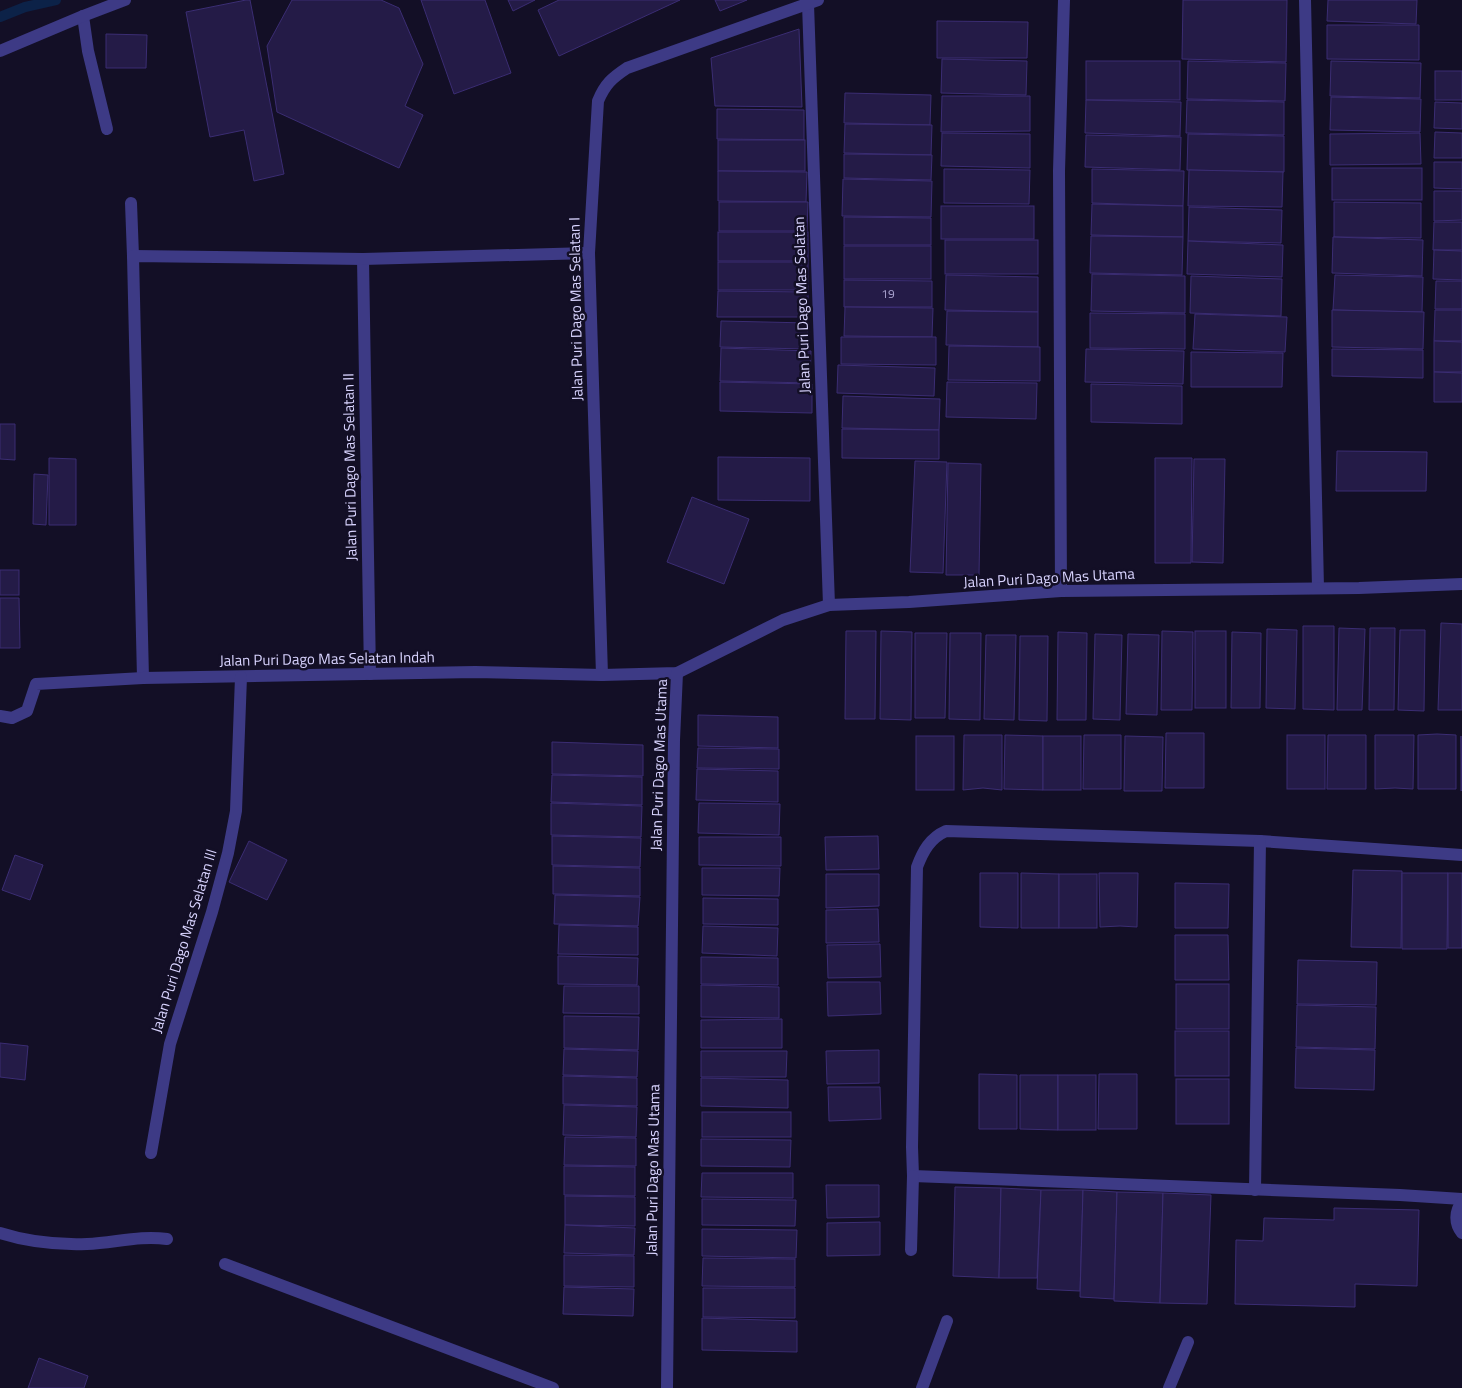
<svg xmlns="http://www.w3.org/2000/svg" width="1462" height="1388" viewBox="0 0 1462 1388" font-family="'Titillium Web',sans-serif">
  <rect width="100%" height="100%" fill="#130f26"/>
  <g fill="none" stroke-linecap="round" stroke-linejoin="round">
    <path stroke="#0c2248" stroke-width="10" d="M 0,17 L 25,7 L 56,0"/>
  </g>
  <g fill="#241b47" stroke="#3b2d73">
    <path d="M 246,0 L 250,0 L 284,174 L 254,181 L 244,130 L 210,137 L 186,12 Z"/>
    <path d="M 292,0 L 381,0 L 399,8 L 423,64 L 405,106 L 423,115 L 399,168 L 277,112 L 267,46 Z"/>
    <path d="M 421,0 L 485,0 L 511,73 L 454,94 Z"/>
    <path d="M 508,0 L 535,0 L 513,11 Z"/>
    <path d="M 559,0 L 680,0 L 559,56 L 538,10 Z"/>
    <path d="M 715,0 L 747,0 L 720,11 Z"/>
    <path d="M 1183,0 L 1287,0 L 1286,62 L 1182,59 Z"/>
    <path d="M 1328,0 L 1417,0 L 1416,24 L 1327,21 Z"/>
    <path d="M 937,21 L 1028,22 L 1027,58 L 937,58 Z"/>
    <path d="M 1327,25 L 1419,25 L 1419,60 L 1327,59 Z"/>
    <path d="M 799,29 L 802,107 L 715,106 L 711,58 Z"/>
    <path d="M 106,34 L 147,35 L 146,68 L 106,68 Z"/>
    <path d="M 942,59 L 1027,61 L 1026,95 L 941,93 Z"/>
    <rect x="1086" y="61" width="94" height="39"/>
    <path d="M 1188,61 L 1286,63 L 1285,101 L 1187,99 Z"/>
    <path d="M 1331,61 L 1421,63 L 1420,98 L 1330,96 Z"/>
    <rect x="1435" y="71" width="27" height="29"/>
    <path d="M 845,93 L 931,95 L 930,125 L 844,123 Z"/>
    <path d="M 942,96 L 1030,96 L 1030,131 L 941,132 Z"/>
    <path d="M 1331,97 L 1421,99 L 1420,132 L 1330,130 Z"/>
    <path d="M 1086,100 L 1181,102 L 1180,136 L 1085,133 Z"/>
    <path d="M 1187,100 L 1284,102 L 1284,135 L 1186,133 Z"/>
    <path d="M 1435,102 L 1462,103 L 1462,129 L 1434,128 Z"/>
    <path d="M 717,109 L 804,110 L 804,140 L 717,139 Z"/>
    <path d="M 845,124 L 932,125 L 931,155 L 844,153 Z"/>
    <path d="M 1435,132 L 1462,133 L 1462,158 L 1434,158 Z"/>
    <path d="M 942,133 L 1030,134 L 1030,168 L 941,166 Z"/>
    <path d="M 1420,133 L 1421,164 L 1330,165 L 1330,134 Z"/>
    <path d="M 1188,134 L 1284,136 L 1284,172 L 1187,170 Z"/>
    <path d="M 1086,135 L 1181,137 L 1180,170 L 1085,167 Z"/>
    <rect x="718" y="140" width="87" height="31"/>
    <path d="M 844,154 L 932,155 L 931,180 L 844,178 Z"/>
    <path d="M 1434,162 L 1462,162 L 1462,189 L 1434,188 Z"/>
    <rect x="1332" y="168" width="90" height="32"/>
    <path d="M 944,169 L 1030,170 L 1029,204 L 944,203 Z"/>
    <path d="M 1092,169 L 1184,171 L 1183,206 L 1092,203 Z"/>
    <path d="M 1189,170 L 1283,172 L 1282,207 L 1188,206 Z"/>
    <path d="M 718,171 L 807,172 L 806,202 L 718,201 Z"/>
    <path d="M 843,179 L 932,181 L 931,217 L 842,216 Z"/>
    <path d="M 1434,191 L 1462,191 L 1462,220 L 1434,221 Z"/>
    <path d="M 719,202 L 808,202 L 807,231 L 719,231 Z"/>
    <path d="M 1334,202 L 1421,203 L 1421,238 L 1334,237 Z"/>
    <path d="M 1092,204 L 1183,206 L 1183,237 L 1091,235 Z"/>
    <rect x="941" y="206" width="93" height="33"/>
    <path d="M 1189,207 L 1282,210 L 1281,243 L 1188,241 Z"/>
    <path d="M 844,217 L 931,218 L 931,245 L 844,245 Z"/>
    <path d="M 1434,222 L 1462,222 L 1462,250 L 1433,250 Z"/>
    <rect x="718" y="232" width="90" height="29"/>
    <path d="M 1091,236 L 1183,237 L 1182,275 L 1090,273 Z"/>
    <path d="M 1333,237 L 1423,240 L 1422,276 L 1332,273 Z"/>
    <rect x="945" y="240" width="93" height="34"/>
    <path d="M 1188,241 L 1283,245 L 1282,277 L 1187,274 Z"/>
    <rect x="844" y="246" width="87" height="33"/>
    <path d="M 1434,250 L 1462,251 L 1462,280 L 1433,279 Z"/>
    <rect x="718" y="262" width="90" height="28"/>
    <path d="M 1092,274 L 1185,276 L 1185,313 L 1091,311 Z"/>
    <path d="M 946,275 L 1038,277 L 1038,312 L 945,310 Z"/>
    <path d="M 1335,275 L 1423,277 L 1422,312 L 1333,310 Z"/>
    <path d="M 1191,276 L 1282,279 L 1281,316 L 1190,313 Z"/>
    <path d="M 844,280 L 932,281 L 932,307 L 844,307 Z"/>
    <path d="M 1436,281 L 1462,281 L 1462,309 L 1435,309 Z"/>
    <path d="M 718,291 L 808,292 L 808,317 L 717,317 Z"/>
    <path d="M 845,307 L 933,308 L 932,337 L 844,336 Z"/>
    <path d="M 1332,310 L 1424,312 L 1423,349 L 1332,347 Z"/>
    <path d="M 1435,310 L 1462,310 L 1462,341 L 1434,341 Z"/>
    <path d="M 947,311 L 1038,312 L 1038,347 L 946,345 Z"/>
    <path d="M 1090,313 L 1185,314 L 1185,349 L 1090,348 Z"/>
    <path d="M 1195,314 L 1287,317 L 1285,352 L 1193,349 Z"/>
    <path d="M 721,321 L 808,323 L 807,349 L 720,347 Z"/>
    <path d="M 841,337 L 936,337 L 936,365 L 841,364 Z"/>
    <path d="M 1434,341 L 1462,342 L 1462,372 L 1434,372 Z"/>
    <path d="M 949,346 L 1040,347 L 1040,381 L 948,380 Z"/>
    <path d="M 721,348 L 811,351 L 810,383 L 720,381 Z"/>
    <path d="M 1086,349 L 1184,351 L 1183,384 L 1085,382 Z"/>
    <path d="M 1332,349 L 1423,350 L 1423,378 L 1332,376 Z"/>
    <path d="M 1191,352 L 1283,353 L 1282,387 L 1191,387 Z"/>
    <path d="M 838,365 L 935,368 L 934,396 L 837,393 Z"/>
    <path d="M 1434,372 L 1462,373 L 1462,402 L 1434,402 Z"/>
    <path d="M 720,382 L 812,384 L 812,413 L 720,411 Z"/>
    <path d="M 947,382 L 1037,383 L 1036,419 L 946,417 Z"/>
    <path d="M 1091,384 L 1182,386 L 1182,424 L 1091,422 Z"/>
    <path d="M 843,396 L 940,399 L 939,430 L 842,428 Z"/>
    <path d="M 0,424 L 15,424 L 15,460 L 0,459 Z"/>
    <path d="M 842,429 L 939,430 L 939,459 L 842,458 Z"/>
    <path d="M 1337,451 L 1427,452 L 1426,491 L 1336,491 Z"/>
    <path d="M 718,457 L 810,458 L 810,501 L 718,500 Z"/>
    <path d="M 49,458 L 76,459 L 76,525 L 49,525 Z"/>
    <path d="M 1155,458 L 1192,458 L 1191,563 L 1155,563 Z"/>
    <path d="M 1194,459 L 1225,459 L 1223,563 L 1192,562 Z"/>
    <path d="M 915,461 L 947,462 L 943,573 L 910,572 Z"/>
    <path d="M 948,463 L 981,464 L 979,575 L 946,575 Z"/>
    <path d="M 34,474 L 48,475 L 46,525 L 33,524 Z"/>
    <path d="M 692,497 L 749,519 L 724,584 L 667,562 Z"/>
    <rect x="0" y="570" width="19" height="25"/>
    <path d="M 0,598 L 19,598 L 20,648 L 0,648 Z"/>
    <path d="M 1441,623 L 1462,624 L 1462,710 L 1438,710 Z"/>
    <path d="M 1303,626 L 1334,626 L 1334,710 L 1303,709 Z"/>
    <path d="M 1339,628 L 1365,629 L 1362,710 L 1337,710 Z"/>
    <path d="M 1370,628 L 1395,628 L 1394,710 L 1369,710 Z"/>
    <path d="M 1267,629 L 1297,630 L 1295,709 L 1266,708 Z"/>
    <path d="M 1400,630 L 1425,630 L 1424,711 L 1398,710 Z"/>
    <path d="M 846,631 L 876,631 L 875,719 L 845,719 Z"/>
    <path d="M 881,631 L 912,632 L 911,720 L 880,719 Z"/>
    <path d="M 1162,631 L 1193,632 L 1192,710 L 1161,710 Z"/>
    <rect x="1195" y="631" width="31" height="77"/>
    <path d="M 1058,632 L 1087,633 L 1086,720 L 1057,720 Z"/>
    <path d="M 1232,632 L 1261,633 L 1260,708 L 1231,708 Z"/>
    <path d="M 915,633 L 947,633 L 945,718 L 915,718 Z"/>
    <path d="M 950,633 L 981,633 L 980,720 L 949,719 Z"/>
    <path d="M 1095,634 L 1122,635 L 1120,720 L 1093,719 Z"/>
    <path d="M 1128,634 L 1159,635 L 1157,715 L 1126,714 Z"/>
    <path d="M 986,635 L 1016,635 L 1014,720 L 984,719 Z"/>
    <path d="M 1020,636 L 1048,636 L 1047,721 L 1019,720 Z"/>
    <path d="M 698,715 L 778,717 L 778,748 L 698,746 Z"/>
    <path d="M 1166,733 L 1204,733 L 1204,788 L 1165,788 Z"/>
    <path d="M 1437,734 L 1456,735 L 1456,789 L 1418,789 L 1418,735 Z"/>
    <path d="M 964,735 L 1002,735 L 1002,790 L 983,788 L 963,790 Z"/>
    <path d="M 1005,735 L 1043,736 L 1043,790 L 1004,789 Z"/>
    <path d="M 1084,735 L 1121,735 L 1121,789 L 1083,789 Z"/>
    <rect x="1287" y="735" width="38" height="54"/>
    <path d="M 1328,735 L 1366,735 L 1366,789 L 1327,789 Z"/>
    <path d="M 1375,735 L 1414,735 L 1413,789 L 1395,788 L 1375,789 Z"/>
    <rect x="916" y="736" width="38" height="54"/>
    <rect x="1043" y="736" width="38" height="54"/>
    <path d="M 1125,736 L 1163,737 L 1162,791 L 1124,791 Z"/>
    <path d="M 1461,736 L 1462,790 L 1461,791 Z"/>
    <path d="M 552,742 L 643,745 L 643,776 L 552,774 Z"/>
    <path d="M 698,748 L 779,749 L 779,769 L 697,768 Z"/>
    <path d="M 697,769 L 778,771 L 778,802 L 696,800 Z"/>
    <path d="M 552,775 L 642,777 L 642,805 L 551,802 Z"/>
    <path d="M 551,803 L 642,806 L 641,837 L 551,835 Z"/>
    <path d="M 699,803 L 780,804 L 779,835 L 698,833 Z"/>
    <path d="M 552,836 L 641,838 L 640,867 L 552,865 Z"/>
    <path d="M 878,836 L 879,869 L 826,870 L 825,837 Z"/>
    <path d="M 699,837 L 781,837 L 781,866 L 699,865 Z"/>
    <path d="M 249,841 L 287,860 L 267,900 L 229,882 Z"/>
    <path d="M 15,855 L 43,865 L 30,900 L 2,890 Z"/>
    <path d="M 553,866 L 640,868 L 640,896 L 553,894 Z"/>
    <path d="M 702,868 L 780,868 L 779,896 L 702,895 Z"/>
    <path d="M 1353,870 L 1402,871 L 1401,948 L 1351,947 Z"/>
    <path d="M 980,873 L 1018,873 L 1018,928 L 980,927 Z"/>
    <path d="M 1021,873 L 1059,874 L 1059,928 L 1021,928 Z"/>
    <path d="M 1099,873 L 1138,873 L 1137,927 L 1120,926 L 1100,927 Z"/>
    <path d="M 1402,873 L 1448,873 L 1447,949 L 1402,949 Z"/>
    <rect x="1448" y="873" width="14" height="75"/>
    <path d="M 826,874 L 879,874 L 879,906 L 826,908 Z"/>
    <rect x="1059" y="874" width="38" height="54"/>
    <path d="M 1175,883 L 1229,884 L 1228,928 L 1175,928 Z"/>
    <path d="M 555,895 L 640,897 L 638,926 L 554,924 Z"/>
    <path d="M 703,898 L 778,899 L 778,925 L 703,924 Z"/>
    <path d="M 878,909 L 879,942 L 826,943 L 826,910 Z"/>
    <path d="M 559,925 L 638,927 L 638,955 L 558,954 Z"/>
    <path d="M 703,926 L 778,928 L 777,956 L 702,953 Z"/>
    <path d="M 1175,935 L 1228,935 L 1229,980 L 1175,980 Z"/>
    <path d="M 880,944 L 881,977 L 828,978 L 827,945 Z"/>
    <path d="M 558,956 L 638,958 L 637,985 L 558,984 Z"/>
    <path d="M 701,957 L 778,958 L 778,985 L 701,984 Z"/>
    <path d="M 1298,960 L 1377,962 L 1376,1005 L 1297,1004 Z"/>
    <path d="M 827,982 L 880,982 L 881,1014 L 828,1016 Z"/>
    <rect x="1176" y="984" width="53" height="45"/>
    <path d="M 701,985 L 779,987 L 779,1018 L 701,1017 Z"/>
    <path d="M 564,986 L 639,986 L 639,1014 L 563,1013 Z"/>
    <path d="M 1297,1005 L 1376,1007 L 1375,1049 L 1296,1047 Z"/>
    <path d="M 564,1016 L 639,1017 L 638,1050 L 564,1048 Z"/>
    <path d="M 782,1019 L 782,1048 L 701,1048 L 701,1020 Z"/>
    <rect x="1175" y="1031" width="54" height="45"/>
    <path d="M 0,1043 L 28,1046 L 25,1080 L 0,1077 Z"/>
    <path d="M 1296,1048 L 1375,1050 L 1374,1090 L 1295,1088 Z"/>
    <path d="M 564,1049 L 638,1051 L 637,1077 L 563,1075 Z"/>
    <path d="M 879,1050 L 879,1083 L 827,1084 L 826,1051 Z"/>
    <path d="M 701,1051 L 787,1051 L 786,1077 L 701,1077 Z"/>
    <path d="M 979,1074 L 1017,1075 L 1017,1129 L 979,1129 Z"/>
    <path d="M 1099,1074 L 1137,1074 L 1137,1129 L 1098,1129 Z"/>
    <path d="M 1020,1075 L 1058,1075 L 1058,1130 L 1020,1129 Z"/>
    <rect x="1058" y="1075" width="38" height="55"/>
    <path d="M 563,1076 L 637,1078 L 637,1106 L 563,1104 Z"/>
    <path d="M 701,1078 L 788,1080 L 788,1108 L 701,1106 Z"/>
    <rect x="1176" y="1079" width="53" height="45"/>
    <path d="M 828,1087 L 880,1087 L 881,1119 L 829,1121 Z"/>
    <path d="M 564,1105 L 637,1107 L 636,1137 L 563,1135 Z"/>
    <rect x="702" y="1112" width="89" height="25"/>
    <path d="M 565,1137 L 636,1138 L 636,1166 L 564,1165 Z"/>
    <path d="M 701,1139 L 791,1140 L 790,1167 L 701,1166 Z"/>
    <path d="M 564,1166 L 635,1167 L 635,1196 L 564,1195 Z"/>
    <path d="M 702,1173 L 793,1173 L 793,1198 L 701,1197 Z"/>
    <path d="M 826,1185 L 879,1185 L 879,1217 L 827,1218 Z"/>
    <path d="M 955,1187 L 1001,1188 L 999,1278 L 953,1276 Z"/>
    <path d="M 1001,1188 L 1041,1190 L 1037,1278 L 999,1278 Z"/>
    <path d="M 1041,1190 L 1083,1190 L 1080,1291 L 1037,1289 Z"/>
    <path d="M 1083,1190 L 1117,1192 L 1114,1299 L 1080,1297 Z"/>
    <path d="M 1117,1192 L 1163,1193 L 1160,1303 L 1114,1301 Z"/>
    <path d="M 1163,1193 L 1211,1195 L 1207,1304 L 1160,1303 Z"/>
    <path d="M 565,1196 L 635,1197 L 635,1226 L 565,1225 Z"/>
    <path d="M 702,1199 L 796,1200 L 795,1226 L 702,1225 Z"/>
    <path d="M 1334,1208 L 1419,1210 L 1417,1286 L 1355,1284 L 1355,1307 L 1235,1304 L 1236,1240 L 1263,1241 L 1264,1218 L 1334,1220 Z"/>
    <path d="M 880,1222 L 880,1255 L 827,1256 L 827,1223 Z"/>
    <path d="M 565,1225 L 635,1228 L 634,1255 L 564,1253 Z"/>
    <path d="M 702,1229 L 797,1230 L 796,1258 L 702,1256 Z"/>
    <path d="M 564,1255 L 634,1256 L 634,1287 L 564,1286 Z"/>
    <path d="M 703,1258 L 795,1259 L 795,1287 L 702,1286 Z"/>
    <path d="M 564,1287 L 634,1289 L 633,1316 L 563,1314 Z"/>
    <path d="M 703,1288 L 795,1288 L 795,1318 L 703,1317 Z"/>
    <path d="M 702,1318 L 797,1321 L 797,1352 L 702,1350 Z"/>
    <path d="M 39,1358 L 88,1376 L 84,1388 L 28,1388 Z"/>
  </g>
  <g fill="none" stroke-linecap="round" stroke-linejoin="round">
    <g stroke="#3d3a85" stroke-width="12">
      <path d="M 1305,0 L 1318,588"/>
      <path d="M 808,4 L 829,605"/>
      <path d="M 83,16 L 88,51 L 107,129"/>
      <path d="M 0,51 L 83,16 L 125,0"/>
      <path d="M 131,203 L 133,256"/>
      <path d="M 363,259 L 370,674"/>
      <path d="M 1061,591 L 1059,171 L 1064,0"/>
      <path d="M 602,675 L 589,253 L 598,101 C 605,84 612,78 627,68 L 818,0"/>
      <path d="M 143,678 L 133,256 L 363,259 L 589,253"/>
      <path d="M 0,716 L 12,718 L 27,711 L 36,684 L 143,678 L 475,672 L 602,675 L 677,673 L 783,620 L 829,605 L 909,602 L 1061,591 L 1359,588 L 1462,584"/>
      <path d="M 1462,855 L 1260,841 L 946,831 C 930,838 923,851 917,867 L 912,1147 L 913,1176 L 1400,1195 L 1462,1199"/>
      <path d="M 151,1153 L 170,1044 L 212,912 L 228,853 L 236,811 L 241,677"/>
      <path d="M 1255,1190 L 1260,841"/>
      <path d="M 1462,1202 C 1455,1211 1454,1223 1462,1233"/>
      <path d="M 0,1233 C 28,1242 58,1245 87,1244 C 114,1243 140,1235 167,1239"/>
      <path d="M 911,1250 L 913,1176"/>
      <path d="M 225,1264 L 553,1388"/>
      <path d="M 667,1388 L 674,740 L 677,673"/>
      <path d="M 922,1388 L 947,1321"/>
      <path d="M 1169,1388 L 1188,1342"/>
    </g>
  </g>
  <g text-anchor="middle" stroke-width="5" stroke-linejoin="round" paint-order="stroke">
    <g font-size="12" fill="#aca6d1">
      <text x="888" y="298">19</text>
    </g>
    <g font-size="15" fill="#d9d4ff" stroke="#130f26">
      <text transform="translate(802 305) rotate(-92)" y="5">Jalan Puri Dago Mas Selatan</text>
      <text transform="translate(576 309) rotate(-91)" y="5">Jalan Puri Dago Mas Selatan I</text>
      <text transform="translate(350 467) rotate(-91)" y="5">Jalan Puri Dago Mas Selatan II</text>
      <text transform="translate(1049 578) rotate(-3)" y="5">Jalan Puri Dago Mas Utama</text>
      <text transform="translate(327 659) rotate(-1)" y="5">Jalan Puri Dago Mas Selatan Indah</text>
      <text transform="translate(659 765) rotate(-88)" y="5">Jalan Puri Dago Mas Utama</text>
      <text transform="translate(184 941) rotate(-73)" y="5">Jalan Puri Dago Mas Selatan III</text>
      <text transform="translate(653 1170) rotate(-89)" y="5">Jalan Puri Dago Mas Utama</text>
    </g>
  </g>
</svg>
